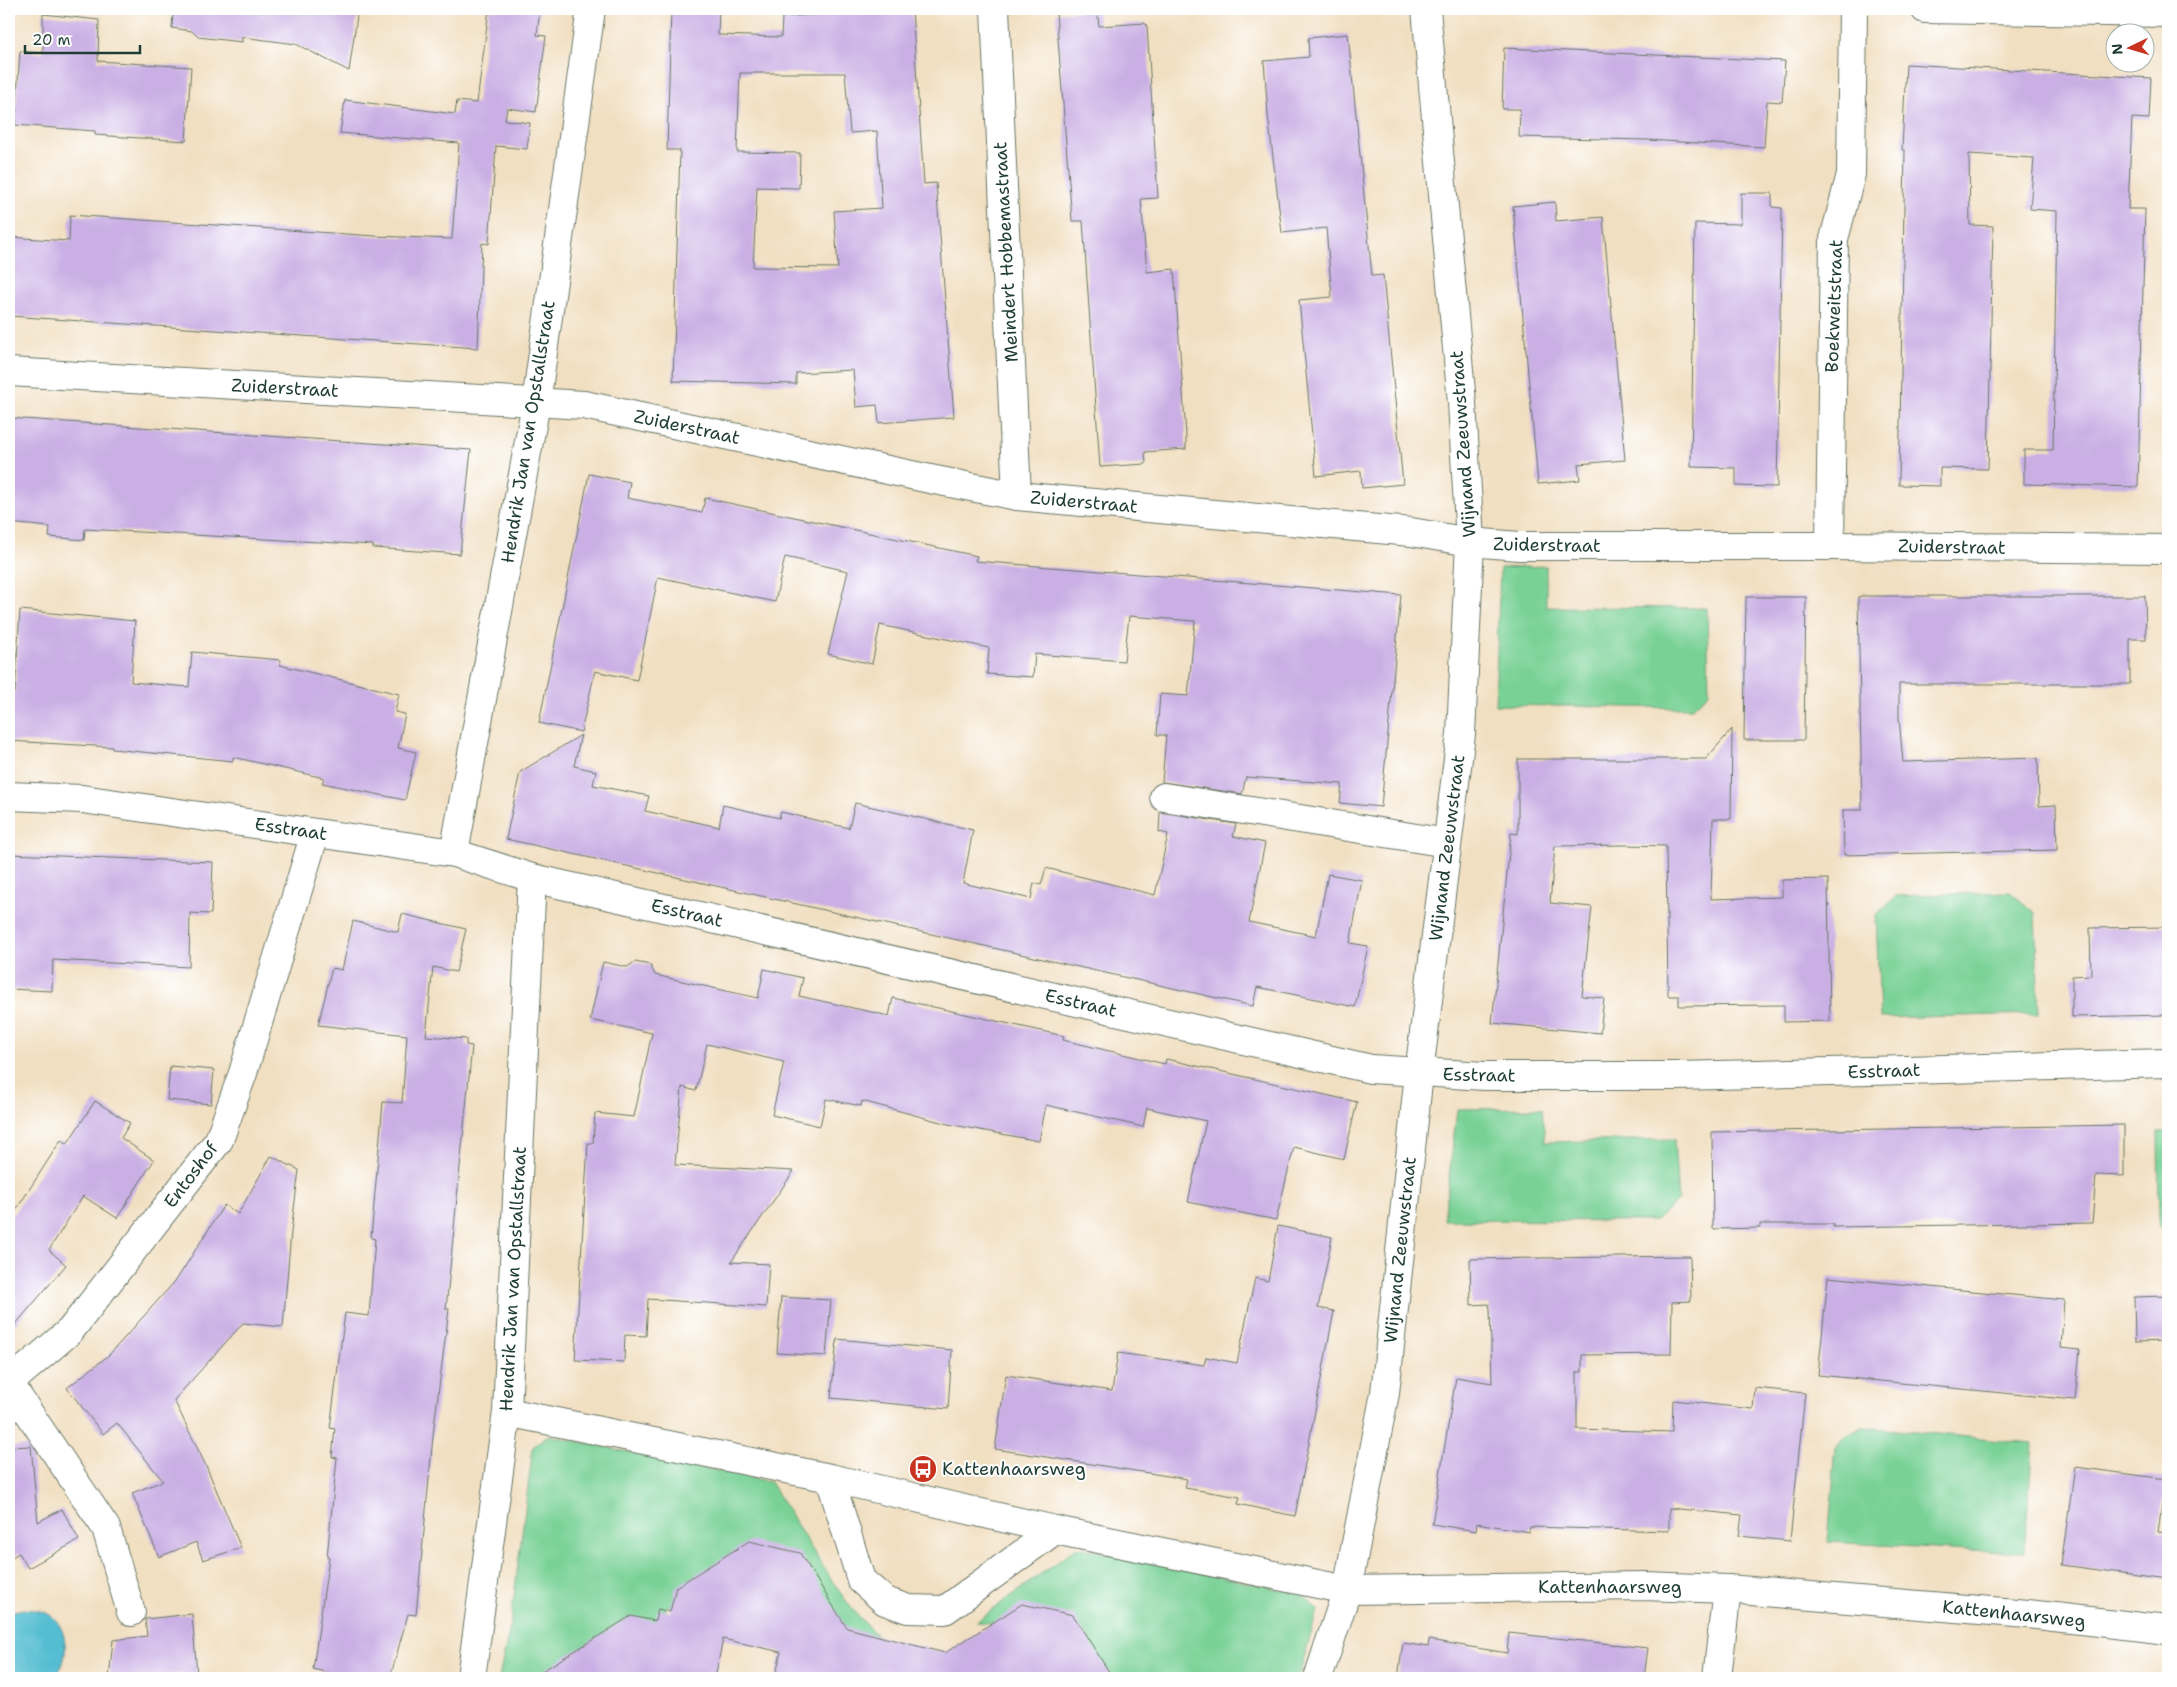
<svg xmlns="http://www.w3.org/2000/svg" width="2177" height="1687" viewBox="0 0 2177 1687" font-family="'Shantell Sans',sans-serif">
  <rect width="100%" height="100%" fill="#fff"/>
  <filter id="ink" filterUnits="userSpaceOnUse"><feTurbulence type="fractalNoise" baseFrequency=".02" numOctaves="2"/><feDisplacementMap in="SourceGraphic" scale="10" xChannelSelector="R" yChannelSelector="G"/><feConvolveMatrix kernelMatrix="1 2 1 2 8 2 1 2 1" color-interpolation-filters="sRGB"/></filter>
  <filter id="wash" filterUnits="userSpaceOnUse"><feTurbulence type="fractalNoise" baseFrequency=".0096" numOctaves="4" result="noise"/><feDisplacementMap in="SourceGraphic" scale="20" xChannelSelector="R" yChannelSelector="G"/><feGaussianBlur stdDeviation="1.12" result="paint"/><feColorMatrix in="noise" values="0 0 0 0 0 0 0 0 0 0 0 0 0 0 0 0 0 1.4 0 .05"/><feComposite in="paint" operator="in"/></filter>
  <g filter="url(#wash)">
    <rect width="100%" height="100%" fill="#f1dfc1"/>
    <g fill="#79d196" stroke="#4c8765">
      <path d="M 1546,566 L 1546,607 L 1707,608 L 1709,693 L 1692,708 L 1495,705 L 1500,568 Z"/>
      <path d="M 2010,892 L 2035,913 L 2039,1014 L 1880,1018 L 1876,915 L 1896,896 Z"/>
      <path d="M 1542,1108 L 1545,1142 L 1674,1139 L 1678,1200 L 1656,1221 L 1444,1220 L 1457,1109 Z"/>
      <path d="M 2158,1132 L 2168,1132 L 2168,1235 L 2159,1226 Z"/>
      <path d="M 1863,1427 L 2033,1443 L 2024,1553 L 1828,1542 L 1836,1447 L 1841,1438 Z"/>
      <path d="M 548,1435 L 770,1482 L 832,1581 L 852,1609 L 880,1639 L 869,1671 L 730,1569 L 666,1608 L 659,1655 L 608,1648 L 571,1678 L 499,1678 L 510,1627 L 533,1447 Z"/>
      <path d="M 1077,1547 L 1302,1594 L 1318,1610 L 1298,1678 L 1101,1678 L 1076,1640 L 1041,1626 L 976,1622 Z"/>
    </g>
    <path fill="#54bdd1" stroke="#3a7d82" d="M 24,1609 C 30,1610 38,1610 44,1612 C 69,1621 72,1663 53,1678 L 9,1678 L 9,1612 Z"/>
    <g id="blocks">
      <g fill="#c9afe4" fill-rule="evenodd">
        <path d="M 167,9 L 358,9 L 349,71 L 296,44 L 242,37 L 242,42 L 198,37 L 192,31 L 172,28 L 173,14 Z"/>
        <path d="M 489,9 L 540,9 L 537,35 L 546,36 L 536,112 L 507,108 L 505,120 L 530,123 L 527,149 L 496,146 L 489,244 L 482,243 L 478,348 L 9,316 L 9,237 L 69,241 L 70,215 L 375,236 L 452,239 L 459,143 L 340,133 L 345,100 L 455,114 L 457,101 L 477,103 Z"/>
        <path d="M 671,9 L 719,9 L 718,35 L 781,37 L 782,17 L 866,11 L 866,9 L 912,9 L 924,184 L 936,183 L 954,417 L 879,423 L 877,405 L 856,407 L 853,370 L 796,373 L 796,384 L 673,381 L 680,150 L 667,150 ZM 740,73 L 845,73 L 850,133 L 877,131 L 882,208 L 834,211 L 838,268 L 753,267 L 757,187 L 799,188 L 800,153 L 737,152 Z"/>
        <path d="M 1097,10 L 1099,26 L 1145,23 L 1147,26 L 1158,198 L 1141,199 L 1147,272 L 1174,269 L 1186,435 L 1186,449 L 1145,452 L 1146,464 L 1100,467 L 1083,221 L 1072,221 L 1056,13 Z"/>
        <path d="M 43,14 L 99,20 L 98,61 L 191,67 L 186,141 L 95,135 L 95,131 L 15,125 L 20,51 L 43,53 Z"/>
        <path d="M 1348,34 L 1372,276 L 1383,275 L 1403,484 L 1362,488 L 1361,471 L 1316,476 L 1299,300 L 1332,297 L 1326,228 L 1282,233 L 1268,115 L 1264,61 L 1309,57 L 1308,38 Z"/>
        <path d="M 1504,48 L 1785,61 L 1782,102 L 1767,101 L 1764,147 L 1647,140 L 1519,137 L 1520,109 L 1502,109 Z"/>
        <path d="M 1906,64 L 2151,78 L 2149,119 L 2132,118 L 2128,209 L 2145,209 L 2138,487 L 2024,484 L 2024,450 L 2053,450 L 2057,211 L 2030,209 L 2034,158 L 1969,154 L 1970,225 L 1993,226 L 1988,469 L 1940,468 L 1940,486 L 1899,485 L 1905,150 L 1902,150 Z"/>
        <path d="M 1741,193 L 1772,193 L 1772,207 L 1782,208 L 1777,487 L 1736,486 L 1736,468 L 1691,467 L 1695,223 L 1741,224 Z"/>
        <path d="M 1555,202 L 1556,221 L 1603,217 L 1625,460 L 1578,464 L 1580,480 L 1538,484 L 1513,206 Z"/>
        <path d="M 9,418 L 471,450 L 460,554 L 373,548 L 373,545 L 85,529 L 84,540 L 49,537 L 50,527 L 9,523 Z"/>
        <path d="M 589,474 L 630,482 L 627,498 L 702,513 L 705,498 L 977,556 L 975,561 L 1401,595 L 1381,807 L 1340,803 L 1342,784 L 1246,777 L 1242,794 L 1162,782 L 1166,735 L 1157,735 L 1160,694 L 1188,696 L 1195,621 L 1129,616 L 1124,661 L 1035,654 L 1033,677 L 987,674 L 989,648 L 880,625 L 872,664 L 828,654 L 848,571 L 785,557 L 775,602 L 658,577 L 637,680 L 595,671 L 581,732 L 539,723 Z"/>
        <path d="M 1861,596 L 2145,596 L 2146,639 L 2130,639 L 2130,684 L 1899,684 L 1899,718 L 1903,762 L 2038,758 L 2039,806 L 2056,805 L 2057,850 L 1844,855 L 1843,810 L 1862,810 L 1858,597 Z"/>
        <path d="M 1746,597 L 1806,597 L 1804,740 L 1744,740 Z"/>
        <path d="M 20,610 L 135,621 L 131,682 L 189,687 L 192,652 L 281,660 L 280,665 L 399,694 L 395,712 L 405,714 L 398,748 L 416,752 L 405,800 L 322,783 L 324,778 L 233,757 L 233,761 L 112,749 L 112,747 L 9,741 L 9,692 L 15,692 Z"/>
        <path d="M 1732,729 L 1731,819 L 1713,819 L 1711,899 L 1782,897 L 1782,880 L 1828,879 L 1830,1021 L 1784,1022 L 1784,1005 L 1679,1006 L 1679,996 L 1668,996 L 1666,846 L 1625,845 L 1555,846 L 1550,903 L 1592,907 L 1582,996 L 1604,998 L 1600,1033 L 1492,1023 L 1511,833 L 1518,834 L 1518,759 L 1706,759 Z"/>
        <path d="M 581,735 L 574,766 L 596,771 L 593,785 L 649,796 L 645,811 L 719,827 L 723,805 L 779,818 L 781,812 L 849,828 L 855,803 L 973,830 L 963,883 L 1031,899 L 1034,883 L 1041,885 L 1046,868 L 1155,895 L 1168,834 L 1159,832 L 1160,812 L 1236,824 L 1233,836 L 1265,843 L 1249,922 L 1316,936 L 1328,874 L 1362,880 L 1350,943 L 1368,946 L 1355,1007 L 1257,987 L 1253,1006 L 506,839 L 520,772 Z"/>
        <path d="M 9,854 L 213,862 L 211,914 L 190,913 L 189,967 L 53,960 L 52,991 L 9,989 Z"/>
        <path d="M 402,914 L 466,929 L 456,972 L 433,967 L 426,1036 L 466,1039 L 466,1045 L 472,1046 L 446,1309 L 449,1309 L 434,1426 L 416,1615 L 408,1614 L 390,1678 L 349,1678 L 313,1669 L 329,1557 L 327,1557 L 337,1458 L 332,1457 L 335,1429 L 330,1428 L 345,1313 L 369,1316 L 375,1239 L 371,1238 L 383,1102 L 402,1103 L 407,1035 L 318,1025 L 332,968 L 342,970 L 353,921 L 398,932 Z"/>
        <path d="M 2168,927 L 2168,1015 L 2072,1017 L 2072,976 L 2091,975 L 2090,928 Z"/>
        <path d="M 603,962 L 627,967 L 635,962 L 650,965 L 655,975 L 758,998 L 764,969 L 803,978 L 799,996 L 889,1016 L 893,998 L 1064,1036 L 1063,1040 L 1165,1064 L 1166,1059 L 1357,1102 L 1344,1159 L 1294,1147 L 1276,1220 L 1188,1202 L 1206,1121 L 1147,1108 L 1143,1127 L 1046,1105 L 1039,1141 L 948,1124 L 862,1101 L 861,1106 L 826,1099 L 820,1126 L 772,1115 L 784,1062 L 707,1044 L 696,1091 L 682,1087 L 675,1165 L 794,1171 L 731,1262 L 769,1264 L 766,1307 L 648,1299 L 646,1336 L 625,1335 L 624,1362 L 575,1360 L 588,1143 L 593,1143 L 595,1113 L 634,1117 L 652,1033 L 590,1020 Z"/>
        <path d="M 170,1066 L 214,1070 L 211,1104 L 167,1100 Z"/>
        <path d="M 95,1101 L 130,1123 L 121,1138 L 154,1160 L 117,1218 L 83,1196 L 49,1250 L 66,1265 L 9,1332 L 9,1221 L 61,1140 L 67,1144 Z"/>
        <path d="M 2124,1125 L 2124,1176 L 2096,1175 L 2092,1223 L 1833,1227 L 1833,1224 L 1760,1224 L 1760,1228 L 1713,1229 L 1712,1132 Z"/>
        <path d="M 271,1156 L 299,1170 L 291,1232 L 283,1327 L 243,1323 L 174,1400 L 207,1468 L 241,1548 L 203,1560 L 196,1542 L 159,1557 L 132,1493 L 163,1481 L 117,1423 L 103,1434 L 67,1388 L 109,1355 L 177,1279 L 224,1205 L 238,1214 Z"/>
        <path d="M 1278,1226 L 1332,1237 L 1318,1308 L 1334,1311 L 1295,1516 L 1238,1504 L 1240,1497 L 1185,1488 L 1187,1479 L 995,1449 L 1006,1375 L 1112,1391 L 1118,1353 L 1204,1365 L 1206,1357 L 1237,1363 L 1255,1278 L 1268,1281 Z"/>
        <path d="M 1690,1256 L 1691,1301 L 1672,1302 L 1671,1354 L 1582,1355 L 1582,1372 L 1577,1372 L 1577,1429 L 1672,1432 L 1673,1400 L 1753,1409 L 1755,1388 L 1805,1393 L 1790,1541 L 1739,1536 L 1742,1515 L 1669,1508 L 1669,1531 L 1530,1527 L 1529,1532 L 1477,1523 L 1476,1531 L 1432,1524 L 1456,1377 L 1492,1383 L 1490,1309 L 1489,1304 L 1471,1305 L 1470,1259 Z"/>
        <path d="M 1828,1277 L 2064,1300 L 2061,1348 L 2080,1350 L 2075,1400 L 1818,1375 Z"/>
        <path d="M 2168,1296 L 2168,1341 L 2135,1342 L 2134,1297 Z"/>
        <path d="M 781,1297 L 831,1300 L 826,1356 L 777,1353 Z"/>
        <path d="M 837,1339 L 952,1350 L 948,1409 L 831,1398 Z"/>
        <path d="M 31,1446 L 38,1522 L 62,1509 L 79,1540 L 28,1568 L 19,1553 L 9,1559 L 9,1447 Z"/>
        <path d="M 2075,1467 L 2166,1479 L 2158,1532 L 2168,1533 L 2168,1579 L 2061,1565 Z"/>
        <path d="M 749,1541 L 800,1553 L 847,1628 L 945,1653 L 1022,1604 L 1073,1615 L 1113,1678 L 775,1678 L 781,1652 L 723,1639 L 715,1678 L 531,1678 L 631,1616 L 655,1621 L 658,1609 L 670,1612 L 676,1587 Z"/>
        <path d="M 192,1614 L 197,1673 L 169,1675 L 169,1678 L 109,1678 L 113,1640 L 147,1636 L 145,1619 Z"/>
        <path d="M 1509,1633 L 1648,1648 L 1644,1678 L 1398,1678 L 1403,1643 L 1428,1647 L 1429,1640 L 1507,1653 Z"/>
      </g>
    </g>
  </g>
  <g filter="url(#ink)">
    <use href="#blocks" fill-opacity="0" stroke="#687665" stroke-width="1"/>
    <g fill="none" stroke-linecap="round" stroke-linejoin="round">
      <defs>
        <g id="minor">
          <path d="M 995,9 L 1017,496"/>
          <path d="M 1925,9 L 2168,13"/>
          <path d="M 9,372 L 584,405 L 930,479 L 1017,496 L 1411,532 L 1470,542 L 1519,546 L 1830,546 L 2168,549"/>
          <path d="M 1830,546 L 1834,239 L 1851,174 L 1853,9"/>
          <path d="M 9,796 L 82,799 L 454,853 L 532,878 L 1371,1069 L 1485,1076 L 1678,1076 L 2168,1063"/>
          <path d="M 1164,797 L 1447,843"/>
          <path d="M 454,853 L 536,403 L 591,9"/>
          <path d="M 9,1383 L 70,1331 L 219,1140 L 243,1073 L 315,833"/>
          <path d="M 9,1383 L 106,1528 L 131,1612"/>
          <path d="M 507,1412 L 830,1478 L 1055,1530 L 1347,1590 L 1644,1586 L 1727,1589 L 2028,1614 L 2168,1630"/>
          <path d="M 830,1478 L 861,1580 L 885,1601 L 908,1609 L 945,1610 L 1055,1530"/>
          <path d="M 471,1678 L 507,1412 L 532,878"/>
          <path d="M 1717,1678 L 1727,1589"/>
        </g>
        <path id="major" d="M 1318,1678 L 1347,1590 L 1385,1393 L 1419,1073 L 1461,734 L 1470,542 L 1462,403 L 1426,9"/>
      </defs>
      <use href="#minor" stroke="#687665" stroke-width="30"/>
      <use href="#major" stroke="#687665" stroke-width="30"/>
      <use href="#minor" stroke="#fff" stroke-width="28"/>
      <use href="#major" stroke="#fff" stroke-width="28"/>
    </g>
  </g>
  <defs>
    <symbol id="bus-disc" viewBox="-11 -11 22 22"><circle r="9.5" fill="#c8321e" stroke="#fff"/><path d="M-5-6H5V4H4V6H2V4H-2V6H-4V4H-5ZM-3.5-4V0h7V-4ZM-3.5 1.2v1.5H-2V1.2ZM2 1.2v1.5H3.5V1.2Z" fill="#fff"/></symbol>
  </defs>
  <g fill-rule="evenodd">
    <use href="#bus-disc" x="907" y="1453" width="32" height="32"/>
  </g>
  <g text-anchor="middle" stroke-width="4" stroke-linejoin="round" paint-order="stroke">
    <g font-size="18" fill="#1f3d34" stroke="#fff">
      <text transform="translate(1006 252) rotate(-93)" y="6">Meindert Hobbemastraat</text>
      <text transform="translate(1834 306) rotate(-88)" y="6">Boekweitstraat</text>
      <text transform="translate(285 388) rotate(3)" y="6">Zuiderstraat</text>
      <text transform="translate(687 427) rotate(12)" y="6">Zuiderstraat</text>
      <text transform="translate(528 432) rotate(-81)" y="6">Hendrik Jan van Opstallstraat</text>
      <text transform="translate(1463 444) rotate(-94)" y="6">Wijnand Zeeuwstraat</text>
      <text transform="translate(1084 502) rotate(5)" y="6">Zuiderstraat</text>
      <text transform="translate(1547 545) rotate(1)" y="6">Zuiderstraat</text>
      <text transform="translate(1952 547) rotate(1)" y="6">Zuiderstraat</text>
      <text transform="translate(291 829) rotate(8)" y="6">Esstraat</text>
      <text transform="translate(1447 848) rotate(-83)" y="6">Wijnand Zeeuwstraat</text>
      <text transform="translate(687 913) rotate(13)" y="6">Esstraat</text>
      <text transform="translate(1081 1003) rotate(13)" y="6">Esstraat</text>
      <text transform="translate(1884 1071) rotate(-2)" y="6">Esstraat</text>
      <text transform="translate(1479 1075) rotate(1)" y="6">Esstraat</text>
      <text transform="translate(191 1175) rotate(-53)" y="6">Entoshof</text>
      <text transform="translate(1400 1250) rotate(-84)" y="6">Wijnand Zeeuwstraat</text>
      <text transform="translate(513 1279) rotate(-87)" y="6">Hendrik Jan van Opstallstraat</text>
      <text x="1610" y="1593">Kattenhaarsweg</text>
      <text transform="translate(2014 1614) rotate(6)" y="6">Kattenhaarsweg</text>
    </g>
    <g font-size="18" fill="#1f3d34" stroke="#fff" text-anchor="start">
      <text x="942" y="1475">Kattenhaarsweg</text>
    </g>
  </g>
  <rect width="2177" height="1687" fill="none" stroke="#fff" stroke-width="30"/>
  <g transform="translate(2130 48) rotate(265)"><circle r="24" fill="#ffffff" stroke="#a5b1ae"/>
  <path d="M0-4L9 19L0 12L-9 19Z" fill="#c8321e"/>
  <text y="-8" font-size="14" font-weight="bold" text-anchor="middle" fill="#1f3d34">N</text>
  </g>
  <path d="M25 45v8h115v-8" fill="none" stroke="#1f3d34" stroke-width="2.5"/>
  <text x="32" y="45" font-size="15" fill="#1f3d34" stroke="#ffffff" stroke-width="4" paint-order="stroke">20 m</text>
</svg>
